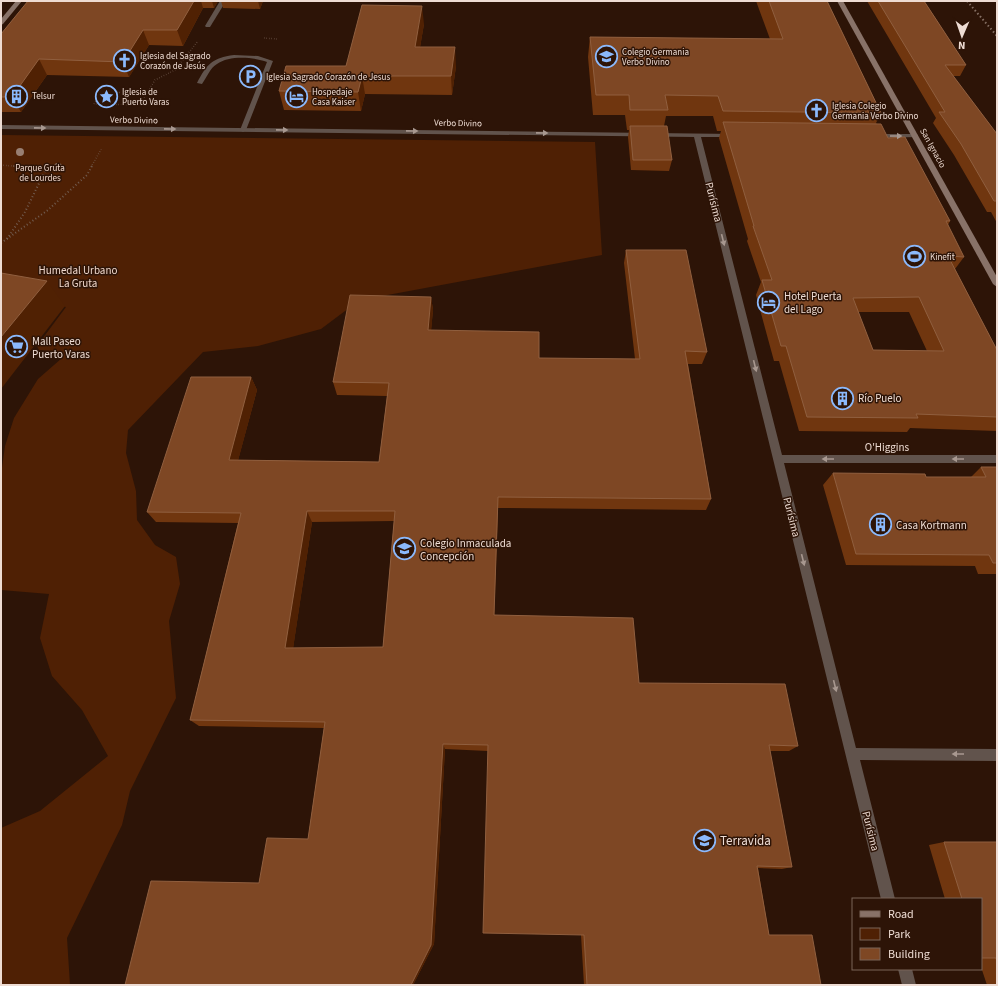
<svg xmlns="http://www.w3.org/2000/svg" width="998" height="986" viewBox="0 0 998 986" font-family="'Source Sans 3',sans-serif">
  <rect width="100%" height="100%" fill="#2d1407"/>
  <path fill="#4f2004" d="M 1,135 L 595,142 L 602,255 L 366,299 L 345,311 L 321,329 L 258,346 L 203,352 L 128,430 L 126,453 L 136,491 L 137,520 L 155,545 L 176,557 L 180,584 L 169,621 L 176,698 L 130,791 L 122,825 L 67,938 L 70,985 L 1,985 L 1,828 L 40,811 L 108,756 L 82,710 L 52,676 L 40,638 L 49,594 L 1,590 L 1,475 L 5,446 L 14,418 L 38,379 L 62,358 L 51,351 L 39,350 L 37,346 L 66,307 L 1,295 Z"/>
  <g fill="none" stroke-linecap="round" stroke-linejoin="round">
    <g stroke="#725c50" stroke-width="1.5" stroke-dasharray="0.5 2" stroke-linecap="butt">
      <path d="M 264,38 L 277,39"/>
      <path d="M 102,92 L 147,93 L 140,105 L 94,104 Z"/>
      <path d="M 147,93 L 155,80 L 175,70 L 198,41"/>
      <path d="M 1,165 L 24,167"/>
      <path d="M 91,167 L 102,148"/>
    </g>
    <g stroke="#725c50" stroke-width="2" stroke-dasharray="1 2.5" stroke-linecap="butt">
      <path d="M 7,239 L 25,212 L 46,169 L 13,166"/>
      <path d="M 1,243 L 48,210 L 87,175 L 92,166"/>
    </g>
    <g fill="#61534c" fill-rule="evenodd">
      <path d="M 220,1 L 226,1 L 210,27 L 206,27 L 205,26 Z"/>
      <path d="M 234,55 L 258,56 L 273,61 L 246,130 L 243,132 L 240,130 L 267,62 C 254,57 229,55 217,64 C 210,68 207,77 202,84 L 197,83 C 207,64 212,58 234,55 Z"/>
    </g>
    <g fill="#61534c" fill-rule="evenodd">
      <path d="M 1,125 L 735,134 L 735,136 L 733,137 L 701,137 L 782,455 L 997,455 L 997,463 L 784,463 L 856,748 L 997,749 L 997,761 L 860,760 L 895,899 L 881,899 L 694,137 L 1,129 Z"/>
      <path d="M 916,134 L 918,135 L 918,137 L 875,138 L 872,136 L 875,134 Z"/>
      <path d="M 898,969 L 912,969 L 916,985 L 902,985 Z"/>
    </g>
    <g fill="#887268" fill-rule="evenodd">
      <path d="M 16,1 L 22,1 L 3,24 L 1,25 L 1,19 Z"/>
      <path d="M 837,1 L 843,1 L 997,277 L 997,287 L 993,284 Z"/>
    </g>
    <path stroke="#867065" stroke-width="2" stroke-dasharray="1.5 2.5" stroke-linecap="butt" d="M 967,1 L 997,36"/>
  </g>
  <g fill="#987f73">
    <circle cx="20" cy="152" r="4"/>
    <circle cx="58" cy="167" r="4"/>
  </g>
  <g fill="#70360f" fill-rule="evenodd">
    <path d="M 28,1 L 218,1 L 214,8 L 203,8 L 183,46 L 149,45 L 129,77 L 47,75 L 21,112 L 1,112 L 1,34 Z"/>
    <path d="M 221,1 L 263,1 L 260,9 L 223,8 Z"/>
    <path d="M 756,1 L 827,1 L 881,113 L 876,123 L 888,138 L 950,221 L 948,225 L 964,257 L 955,269 L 997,350 L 997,431 L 910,428 L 907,432 L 799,431 L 779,361 L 774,361 L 756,295 L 761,282 L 747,241 L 748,239 L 719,138 L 721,131 L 717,131 L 713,116 L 666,116 L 664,126 L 672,160 L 669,171 L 631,170 L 628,137 L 629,130 L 627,130 L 625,115 L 593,115 L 588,57 L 590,37 L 770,39 ZM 858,312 L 909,312 L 927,351 L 873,350 Z"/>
    <path d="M 867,1 L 924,1 L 966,65 L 960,76 L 953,76 L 997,134 L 997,223 L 991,212 L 987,212 L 954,155 L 933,123 L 936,118 Z"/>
    <path d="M 424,24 L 420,47 L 456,66 L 452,95 L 365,94 L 361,111 L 284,110 L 279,91 L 346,66 Z"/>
    <path d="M 626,250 L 707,352 L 702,364 L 688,364 L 711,499 L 706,510 L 498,508 L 494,615 L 639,683 L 798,746 L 789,751 L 770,751 L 792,867 L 782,869 L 758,868 L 769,935 L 821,985 L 584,985 L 581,935 L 488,751 L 445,749 L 434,944 L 413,985 L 125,985 L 259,883 L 308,839 L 324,728 L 199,726 L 190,720 L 238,523 L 156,522 L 147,512 L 251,377 L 257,390 L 238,460 L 379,462 L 387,396 L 337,395 L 333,382 L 431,297 L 433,310 L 431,330 L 539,358 L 635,359 L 624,263 ZM 394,521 L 383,647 L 293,648 L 312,522 Z"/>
    <path d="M 981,467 L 997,467 L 997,574 L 978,574 L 975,566 L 846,565 L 823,485 L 833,473 L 926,477 L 971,477 Z"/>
    <path d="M 944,842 L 997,842 L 997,985 L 987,985 L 981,967 L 981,899 L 945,899 L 929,845 Z"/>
  </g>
  <g fill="#502103">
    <path d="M 194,1 L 201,1 L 203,8 L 183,46 L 177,30 Z"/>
    <path d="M 212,1 L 218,1 L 214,8 Z"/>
    <path d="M 258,1 L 263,1 L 260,9 Z"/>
    <path d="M 422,6 L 424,24 L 417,65 L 415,47 Z"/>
    <path d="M 143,30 L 149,45 L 129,77 L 123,62 Z"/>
    <path d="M 455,47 L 456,66 L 452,95 L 451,76 Z"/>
    <path d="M 39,59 L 47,75 L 21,112 L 12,97 Z"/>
    <path d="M 362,76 L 365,94 L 361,111 L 358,92 Z"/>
    <path d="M 47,281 L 65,306 L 1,389 L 1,337 Z"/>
    <path d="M 431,297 L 433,310 L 430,343 L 428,330 Z"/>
    <path d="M 251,377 L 257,390 L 235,472 L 229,460 Z"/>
    <path d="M 498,497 L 498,508 L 494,624 L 494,615 Z"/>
    <path d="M 307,511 L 312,522 L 292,656 L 285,648 Z"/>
    <path d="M 443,744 L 445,749 L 434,944 L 413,985 L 411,985 Z"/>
  </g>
  <g fill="#7e4724" stroke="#905f3f" fill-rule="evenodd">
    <path d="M 28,1 L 194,1 L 177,30 L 143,30 L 123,62 L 39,59 L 12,97 L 1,97 L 1,34 Z"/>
    <path d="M 769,1 L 827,1 L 881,113 L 723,111 L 718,96 L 665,95 L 668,110 L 630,110 L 629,95 L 596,95 L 590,37 L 783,39 Z"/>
    <path d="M 878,1 L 924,1 L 966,65 L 945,65 L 997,134 L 997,201 L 994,201 L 961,144 L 939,112 L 945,112 Z"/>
    <path d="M 362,5 L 422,6 L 415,47 L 455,47 L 451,76 L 362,76 L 358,92 L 279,91 L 286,66 L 346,66 Z"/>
    <path d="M 723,122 L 881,124 L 888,138 L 905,137 L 950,221 L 946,221 L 964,257 L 948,256 L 997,350 L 997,417 L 916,414 L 918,418 L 807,417 L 786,346 L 781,346 L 762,280 L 772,280 L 753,226 L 754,226 ZM 919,297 L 944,351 L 873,350 L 853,298 Z"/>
    <path d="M 630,126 L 667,126 L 672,160 L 633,160 Z"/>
    <path d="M 626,250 L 686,250 L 707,352 L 685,351 L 711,499 L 498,497 L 494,615 L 633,618 L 639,683 L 785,684 L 798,746 L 769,745 L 792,867 L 757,866 L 769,935 L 812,935 L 821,985 L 587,985 L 584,935 L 483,933 L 488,745 L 443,744 L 431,945 L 411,985 L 125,985 L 151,881 L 259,883 L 267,838 L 308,839 L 325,722 L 190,720 L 241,513 L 147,512 L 191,377 L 251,377 L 229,460 L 379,462 L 389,383 L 333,382 L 350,295 L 431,297 L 428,330 L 539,332 L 539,358 L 640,359 ZM 307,511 L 395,511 L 383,647 L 285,648 Z"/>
    <path d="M 1,273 L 47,281 L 1,337 Z"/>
    <path d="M 981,467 L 997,467 L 997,563 L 993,563 L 989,555 L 856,554 L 833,473 L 925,474 L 926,477 L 986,477 Z"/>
    <path d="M 944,842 L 997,842 L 997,962 L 996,958 L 981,958 L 981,899 L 962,899 Z"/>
  </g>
  <defs><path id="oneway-solid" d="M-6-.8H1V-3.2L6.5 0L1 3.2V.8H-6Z"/></defs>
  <g fill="#a89890">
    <use href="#oneway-solid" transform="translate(40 128) rotate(1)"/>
    <use href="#oneway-solid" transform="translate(170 129) rotate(1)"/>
    <use href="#oneway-solid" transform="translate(282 130) rotate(1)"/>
    <use href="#oneway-solid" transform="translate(412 131) rotate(1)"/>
    <use href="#oneway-solid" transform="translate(542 133) rotate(1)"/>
    <use href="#oneway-solid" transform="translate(896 136)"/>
    <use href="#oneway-solid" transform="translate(723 240) rotate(76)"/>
    <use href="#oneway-solid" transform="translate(755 366) rotate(76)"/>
    <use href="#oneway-solid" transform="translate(828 459) rotate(-180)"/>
    <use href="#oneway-solid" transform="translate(958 459) rotate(-180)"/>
    <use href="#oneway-solid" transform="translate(803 560) rotate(76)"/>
    <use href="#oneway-solid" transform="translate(835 686) rotate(76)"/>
    <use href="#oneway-solid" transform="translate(958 754) rotate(-180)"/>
  </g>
  <defs>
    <symbol id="school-ring" viewBox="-11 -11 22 22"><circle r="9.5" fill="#2d1407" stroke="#8bb9fc" stroke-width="1.5"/><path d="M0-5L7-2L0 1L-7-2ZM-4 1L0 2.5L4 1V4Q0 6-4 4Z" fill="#8bb9fc"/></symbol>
    <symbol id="church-ring" viewBox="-11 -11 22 22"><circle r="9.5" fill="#2d1407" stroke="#8bb9fc" stroke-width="1.5"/><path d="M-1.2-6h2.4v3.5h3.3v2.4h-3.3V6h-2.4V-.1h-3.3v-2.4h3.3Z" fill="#8bb9fc"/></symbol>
    <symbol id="parking-ring" viewBox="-11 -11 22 22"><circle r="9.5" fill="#2d1407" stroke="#8bb9fc" stroke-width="1.5"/><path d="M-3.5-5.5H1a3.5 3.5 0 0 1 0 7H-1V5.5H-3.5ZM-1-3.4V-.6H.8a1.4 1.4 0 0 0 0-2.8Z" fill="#8bb9fc"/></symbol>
    <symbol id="building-ring" viewBox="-11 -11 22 22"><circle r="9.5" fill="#2d1407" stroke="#8bb9fc" stroke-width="1.5"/><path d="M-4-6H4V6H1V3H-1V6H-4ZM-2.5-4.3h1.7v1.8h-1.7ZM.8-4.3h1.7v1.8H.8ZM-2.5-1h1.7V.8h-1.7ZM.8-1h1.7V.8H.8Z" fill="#8bb9fc"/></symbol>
    <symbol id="sight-ring" viewBox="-11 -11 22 22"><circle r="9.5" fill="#2d1407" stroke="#8bb9fc" stroke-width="1.5"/><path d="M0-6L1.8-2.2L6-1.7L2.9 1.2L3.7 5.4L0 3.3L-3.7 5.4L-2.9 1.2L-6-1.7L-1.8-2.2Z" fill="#8bb9fc"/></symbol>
    <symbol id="hotel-ring" viewBox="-11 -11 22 22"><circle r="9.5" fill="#2d1407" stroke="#8bb9fc" stroke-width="1.5"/><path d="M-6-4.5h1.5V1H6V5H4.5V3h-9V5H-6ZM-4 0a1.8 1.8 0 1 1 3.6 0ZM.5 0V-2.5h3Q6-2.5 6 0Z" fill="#8bb9fc"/></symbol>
    <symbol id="stadium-ring" viewBox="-11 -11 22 22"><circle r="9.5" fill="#2d1407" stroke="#8bb9fc" stroke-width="1.5"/><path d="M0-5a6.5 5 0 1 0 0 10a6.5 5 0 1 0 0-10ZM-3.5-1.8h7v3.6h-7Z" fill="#8bb9fc"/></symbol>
    <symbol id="supermarket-ring" viewBox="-11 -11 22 22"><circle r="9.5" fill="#2d1407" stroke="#8bb9fc" stroke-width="1.5"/><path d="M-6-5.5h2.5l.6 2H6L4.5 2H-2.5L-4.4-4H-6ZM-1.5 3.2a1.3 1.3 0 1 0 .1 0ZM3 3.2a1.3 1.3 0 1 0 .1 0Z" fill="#8bb9fc"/></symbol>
  </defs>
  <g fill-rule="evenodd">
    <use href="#school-ring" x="594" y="44" width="25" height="25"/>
    <use href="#church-ring" x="112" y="48" width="25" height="25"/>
    <use href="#parking-ring" x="238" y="64" width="25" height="25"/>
    <use href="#building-ring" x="4" y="84" width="25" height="25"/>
    <use href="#sight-ring" x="94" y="84" width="25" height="25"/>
    <use href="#hotel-ring" x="284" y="84" width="25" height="25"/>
    <use href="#church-ring" x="804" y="98" width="25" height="25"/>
    <use href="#stadium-ring" x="902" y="244" width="25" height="25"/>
    <use href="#hotel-ring" x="756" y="290" width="25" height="25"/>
    <use href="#supermarket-ring" x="4" y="334" width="25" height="25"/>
    <use href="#building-ring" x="830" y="386" width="25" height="25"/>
    <use href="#building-ring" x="868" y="512" width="25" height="25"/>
    <use href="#school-ring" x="392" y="536" width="25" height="25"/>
    <use href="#school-ring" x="692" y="828" width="25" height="25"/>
  </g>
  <g text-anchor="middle" stroke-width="3" stroke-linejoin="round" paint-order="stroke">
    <g font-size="9" fill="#eedcd3" stroke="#2d1407" text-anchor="start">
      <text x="622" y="55">Colegio Germania<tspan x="622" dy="10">Verbo Divino</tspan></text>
      <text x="140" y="59">Iglesia del Sagrado<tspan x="140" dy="10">Corazón de Jesús</tspan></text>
      <text x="266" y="80">Iglesia Sagrado Corazón de Jesus</text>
      <text x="122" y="95">Iglesia de<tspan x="122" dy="10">Puerto Varas</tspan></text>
      <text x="312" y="95">Hospedaje<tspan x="312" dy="10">Casa Kaiser</tspan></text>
      <text x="32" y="99">Telsur</text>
      <text x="832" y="109">Iglesia Colegio<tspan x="832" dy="10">Germania Verbo Divino</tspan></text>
      <text x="930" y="260">Kinefit</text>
    </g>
    <g font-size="9" fill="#eedcd3" stroke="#2d1407">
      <text transform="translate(134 120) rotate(1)" y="3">Verbo Divino</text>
      <text transform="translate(458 123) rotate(1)" y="3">Verbo Divino</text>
      <text transform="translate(933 148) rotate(61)" y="3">San Ignacio</text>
    </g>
    <g font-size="9" fill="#f0d7cb" stroke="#2d1407">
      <text x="40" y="171">Parque Gruta<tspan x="40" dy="10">de Lourdes</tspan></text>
    </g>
    <g font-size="11" fill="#eedcd3" stroke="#2d1407">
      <text transform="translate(714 202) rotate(76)" y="4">Purísima</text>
      <text x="887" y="451">O'Higgins</text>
      <text transform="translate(792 517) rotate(76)" y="4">Purísima</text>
      <text transform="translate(871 831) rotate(76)" y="4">Purísima</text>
    </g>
    <g font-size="11" fill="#f0d7cb" stroke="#2d1407">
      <text x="78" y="274">Humedal Urbano<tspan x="78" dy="13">La Gruta</tspan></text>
    </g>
    <g font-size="11" fill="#eedcd3" stroke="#2d1407" text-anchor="start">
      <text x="784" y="300">Hotel Puerta<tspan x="784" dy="13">del Lago</tspan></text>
      <text x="32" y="345">Mall Paseo<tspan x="32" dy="13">Puerto Varas</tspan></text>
      <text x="858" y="402">Río Puelo</text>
      <text x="896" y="529">Casa Kortmann</text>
      <text x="420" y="547">Colegio Inmaculada<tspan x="420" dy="13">Concepción</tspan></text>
    </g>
    <g font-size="13" fill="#eedcd3" stroke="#2d1407" text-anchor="start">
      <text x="720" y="845">Terravida</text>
    </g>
  </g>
  <rect width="998" height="986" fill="none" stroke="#eedcd3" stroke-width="4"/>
  <rect x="852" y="898" width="130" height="72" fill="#2d1407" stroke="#7a6459"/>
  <rect x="860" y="911" width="20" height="6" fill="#887268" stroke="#7a6459"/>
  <text x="888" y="918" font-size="12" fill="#eedcd3">Road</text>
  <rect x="860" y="928" width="20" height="12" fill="#4f2004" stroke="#7a6459"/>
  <text x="888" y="938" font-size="12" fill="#eedcd3">Park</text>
  <rect x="860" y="948" width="20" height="12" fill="#7e4724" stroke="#7a6459"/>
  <text x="888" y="958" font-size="12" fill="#eedcd3">Building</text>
  <g transform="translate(962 36) rotate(182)" stroke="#2d1407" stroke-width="3" paint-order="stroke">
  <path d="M0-3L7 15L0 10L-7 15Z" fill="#eedcd3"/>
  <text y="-6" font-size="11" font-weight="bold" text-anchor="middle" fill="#eedcd3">N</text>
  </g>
</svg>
